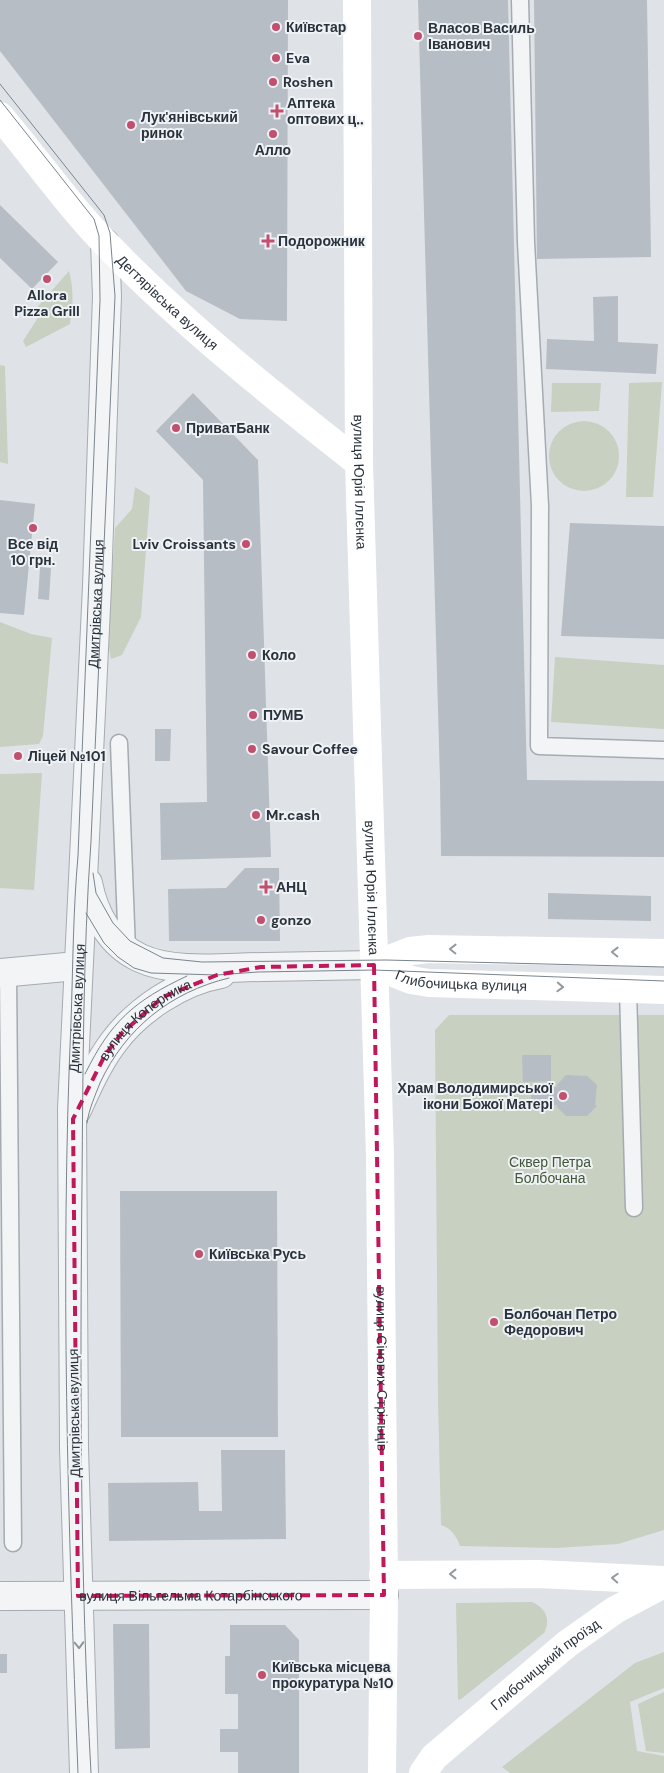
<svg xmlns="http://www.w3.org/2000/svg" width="664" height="1773" viewBox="0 0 664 1773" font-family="'DM Sans',sans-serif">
  <rect width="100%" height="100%" fill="#dfe3e7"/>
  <g fill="#c7d0c1">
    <path d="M 69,271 C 74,290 73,304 70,324 L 26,347 L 23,341 L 39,316 L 33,312 Z"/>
    <path d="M 0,365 L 5,366 L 8,464 L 0,462 Z"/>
    <path d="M 662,382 L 653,497 L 626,497 L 629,383 Z"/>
    <path d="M 552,383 L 601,383 L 599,411 L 551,412 Z"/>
    <circle cx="584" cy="456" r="35"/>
    <path d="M 135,487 L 150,496 L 141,617 L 122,655 L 111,659 L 108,642 L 115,528 L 132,509 Z"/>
    <path d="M 0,622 L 31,634 L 52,638 L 43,736 L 39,744 L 0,747 Z"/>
    <path d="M 555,657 L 664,665 L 664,729 L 551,722 Z"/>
    <path d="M 42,773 L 34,890 L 0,888 L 0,774 Z"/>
    <path d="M 449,1015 L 664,1015 L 664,1530 L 618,1544 L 556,1548 L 460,1546 C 457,1537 451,1528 441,1525 L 438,1400 L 435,1030 Z"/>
    <path d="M 532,1602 C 546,1608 551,1620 544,1633 L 461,1699 L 458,1700 L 456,1603 Z"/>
    <path d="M 664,1652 L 664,1688 L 630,1702 L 637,1751 L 664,1756 L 664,1773 L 510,1773 L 502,1767 L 635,1663 Z"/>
    <path d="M 664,1692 L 664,1753 L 646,1751 L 638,1704 Z"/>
  </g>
  <g fill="#b7bdc4">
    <path d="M 0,0 L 288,0 L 287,321 L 240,319 L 186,291 L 0,51 Z"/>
    <path d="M 418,0 L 508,0 L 527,780 L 664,781 L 664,857 L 441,856 L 440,781 Z"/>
    <path d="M 534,0 L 647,0 L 651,257 L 537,259 Z"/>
    <path d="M 0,205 L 58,262 L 32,289 L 0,258 Z"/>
    <path d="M 618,296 L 618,342 L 658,344 L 656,374 L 546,369 L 547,339 L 594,341 L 593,297 Z"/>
    <path d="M 193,393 L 258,460 L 271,857 L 161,860 L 160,803 L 207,802 L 203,480 L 156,431 Z"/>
    <path d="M 0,500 L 35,504 L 24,615 L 0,613 Z"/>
    <path d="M 570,523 L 664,526 L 664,639 L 561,636 Z"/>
    <path d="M 40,567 L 51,568 L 49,600 L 38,599 Z"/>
    <path d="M 155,729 L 171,729 L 170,761 L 155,761 Z"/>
    <path d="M 245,868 L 279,868 L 280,941 L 169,941 L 168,889 L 226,888 Z"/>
    <path d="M 548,893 L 651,896 L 651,921 L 548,919 Z"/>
    <path d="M 522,1055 L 551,1055 L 551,1081 L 523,1082 Z"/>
    <path d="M 566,1075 L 587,1076 L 597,1085 L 595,1105 L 597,1106 L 587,1116 L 566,1116 L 556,1106 L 558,1105 L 531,1105 L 531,1087 L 558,1087 L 556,1086 Z"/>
    <path d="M 120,1191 L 277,1191 L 278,1437 L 121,1437 Z"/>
    <path d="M 221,1450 L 285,1450 L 286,1539 L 109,1541 L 108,1483 L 198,1482 L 199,1511 L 222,1511 Z"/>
    <path d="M 113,1624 L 149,1624 L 150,1748 L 115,1749 Z"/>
    <path d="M 230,1625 L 285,1625 L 299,1640 L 299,1773 L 238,1773 L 238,1752 L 220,1752 L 220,1729 L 238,1729 L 238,1694 L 225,1694 L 225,1656 L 230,1656 Z"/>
    <rect x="0" y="1654" width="7" height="19"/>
  </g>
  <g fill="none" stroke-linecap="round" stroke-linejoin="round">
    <defs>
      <g id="service">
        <path d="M 520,0 L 526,242 L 540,506 L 539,746 L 664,750"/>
        <path d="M 119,743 L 127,950"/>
        <path d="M 8,973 L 13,1543"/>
        <path d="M 628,989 L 634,1208"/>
      </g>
      <g id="minor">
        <path d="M 88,883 C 94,914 110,944 140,958 C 174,974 226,967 264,967 C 301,966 337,966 374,965"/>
        <path d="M 0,973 L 77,966"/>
        <path id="s1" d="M 77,1110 C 87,1088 98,1063 113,1043 C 137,1010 181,981 221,974"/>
        <path id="s2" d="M 0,1596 L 384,1595"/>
        <path id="s3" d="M 84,1773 L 74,1448 L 72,1109 L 97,586 L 107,296 L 105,243"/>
      </g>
    </defs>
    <use href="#service" stroke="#a5abb1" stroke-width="19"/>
    <use href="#minor" stroke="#a5abb1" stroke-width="30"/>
    <use href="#service" stroke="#f2f4f6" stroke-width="16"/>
    <use href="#minor" stroke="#f2f4f6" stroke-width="28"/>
    <g stroke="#fff" stroke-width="28">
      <path id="s4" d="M 357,0 L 359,463 L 380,1156 L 384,1595 L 382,1773"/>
      <path id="s5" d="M 0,116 C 37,160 71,209 112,250 C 188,328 274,396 359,463"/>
      <path id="s6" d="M 374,965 L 411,980 L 429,983 L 664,990"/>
      <path d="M 374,965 L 410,951 L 429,949 L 664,953"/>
      <path d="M 383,1575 L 539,1574 L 664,1580"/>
      <path id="s7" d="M 423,1773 L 434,1757 L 567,1644 L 615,1610 L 664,1584"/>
    </g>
    <g stroke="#7a858f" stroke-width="1">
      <path d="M 0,84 L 104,215 L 110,233 L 115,296 L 91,841 C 83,955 83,1069 82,1183 C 80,1380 80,1576 91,1773"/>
      <path d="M 0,100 L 94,219 L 99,236 L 100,300 L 78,856 C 73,911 73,967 71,1022 C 60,1272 68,1523 78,1773"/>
      <path d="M 93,873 L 96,893 L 113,923 L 130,941 L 163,958 L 202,962 L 386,960 L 664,967"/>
      <path d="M 86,913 L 104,943 L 118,957 L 134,968 L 151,973 L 217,975 L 258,972 L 374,970 L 664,981"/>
      <path d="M 85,1074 C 111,1021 134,1001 187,976"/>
      <path d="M 87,1123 C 89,1109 95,1096 100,1083 C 125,1029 170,992 229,978"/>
    </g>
  </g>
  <defs><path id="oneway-chevron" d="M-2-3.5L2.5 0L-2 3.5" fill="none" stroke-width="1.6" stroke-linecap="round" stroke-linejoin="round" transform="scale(1.25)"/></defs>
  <g stroke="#94999e">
    <use href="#oneway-chevron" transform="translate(453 949) rotate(-179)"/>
    <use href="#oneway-chevron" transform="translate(615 952) rotate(-179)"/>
    <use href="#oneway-chevron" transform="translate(560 987) rotate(2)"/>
    <use href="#oneway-chevron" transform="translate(453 1574) rotate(180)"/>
    <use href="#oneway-chevron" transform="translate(615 1578) rotate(-177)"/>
  </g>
  <use stroke="#8e949a" href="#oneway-chevron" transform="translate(79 1645) rotate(88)"/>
  <path fill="none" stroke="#c2185b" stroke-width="4" stroke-dasharray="10 6" stroke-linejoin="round" d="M 374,965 L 384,1595 L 78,1596 L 73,1119 L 105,1055 L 122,1033 L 163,997 L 217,975 L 261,967 Z"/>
  <g fill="#c24f6e" stroke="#eff2f5" stroke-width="2">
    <circle cx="276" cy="27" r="5"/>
    <circle cx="418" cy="36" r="5"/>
    <circle cx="276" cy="58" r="5"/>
    <circle cx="273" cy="82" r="5"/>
    <path d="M274.5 103.5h5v5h5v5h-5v5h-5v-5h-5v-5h5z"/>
    <circle cx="131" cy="125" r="5"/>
    <circle cx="273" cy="134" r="5"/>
    <path d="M265.5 233.5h5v5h5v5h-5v5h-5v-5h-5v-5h5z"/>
    <circle cx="47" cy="279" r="5"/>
    <circle cx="176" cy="428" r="5"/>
    <circle cx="33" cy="528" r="5"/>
    <circle cx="246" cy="544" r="5"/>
    <circle cx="252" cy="655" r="5"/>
    <circle cx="253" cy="715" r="5"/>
    <circle cx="252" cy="749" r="5"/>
    <circle cx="18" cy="756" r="5"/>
    <circle cx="256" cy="815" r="5"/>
    <path d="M263.5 879.5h5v5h5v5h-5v5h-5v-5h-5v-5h5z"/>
    <circle cx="261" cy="920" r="5"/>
    <circle cx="563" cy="1096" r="5"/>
    <circle cx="199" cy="1254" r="5"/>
    <circle cx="494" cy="1322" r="5"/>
    <circle cx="262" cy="1675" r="5"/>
  </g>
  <g text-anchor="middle" stroke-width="4" stroke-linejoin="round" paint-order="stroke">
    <g font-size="14" font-weight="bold" fill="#2a333d" stroke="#eff2f5" text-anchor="start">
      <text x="286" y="32">Київстар</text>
      <text x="428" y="33">Власов Василь<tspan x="428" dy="16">Іванович</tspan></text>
      <text x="286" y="63">Eva</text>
      <text x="283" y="87">Roshen</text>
      <text x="287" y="108">Аптека<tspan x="287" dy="16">оптових ц‥</tspan></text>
      <text x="141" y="122">Лук'янівський<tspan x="141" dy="16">ринок</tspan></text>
      <text x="273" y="155" text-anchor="middle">Алло</text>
      <text x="278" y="246">Подорожник</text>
      <text x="47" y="300" text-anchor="middle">Allora<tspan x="47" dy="16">Pizza Grill</tspan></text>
      <text x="186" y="433">ПриватБанк</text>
      <text x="33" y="549" text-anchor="middle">Все від<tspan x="33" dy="16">10 грн.</tspan></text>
      <text x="236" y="549" text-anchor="end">Lviv Croissants</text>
      <text x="262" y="660">Коло</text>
      <text x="263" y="720">ПУМБ</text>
      <text x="262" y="754">Savour Coffee</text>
      <text x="28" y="761">Ліцей №101</text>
      <text x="266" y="820">Mr.cash</text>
      <text x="276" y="892">АНЦ</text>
      <text x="271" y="925">gonzo</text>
      <text x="553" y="1093" text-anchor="end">Храм Володимирської<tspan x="553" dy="16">ікони Божої Матері</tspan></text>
      <text x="209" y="1259">Київська Русь</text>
      <text x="504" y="1319">Болбочан Петро<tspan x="504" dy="16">Федорович</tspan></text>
      <text x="272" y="1672">Київська місцева<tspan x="272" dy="16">прокуратура №10</tspan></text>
    </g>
    <g font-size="14" fill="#2a333d" stroke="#eff2f5">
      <text dy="5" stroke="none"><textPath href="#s5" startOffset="251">Дегтярівська вулиця</textPath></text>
      <text dy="5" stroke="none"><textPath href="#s4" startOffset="482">вулиця Юрія Іллєнка</textPath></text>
      <text dy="5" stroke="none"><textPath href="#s3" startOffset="1170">Дмитрівська вулиця</textPath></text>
      <text dy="5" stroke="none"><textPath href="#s4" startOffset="888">вулиця Юрія Іллєнка</textPath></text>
      <text dy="5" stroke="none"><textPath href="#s6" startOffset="90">Глибочицька вулиця</textPath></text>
      <text dy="5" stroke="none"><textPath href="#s3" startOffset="765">Дмитрівська вулиця</textPath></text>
      <text dy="5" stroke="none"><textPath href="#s1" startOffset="116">вулиця Коперника</textPath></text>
      <text dy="5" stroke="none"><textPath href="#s4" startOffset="1369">вулиця Січових Стрільців</textPath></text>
      <text transform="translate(74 1413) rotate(-91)" y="5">Дмитрівська вулиця</text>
      <text dy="5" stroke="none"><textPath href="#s2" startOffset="191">вулиця Вільгельма Котарбінського</textPath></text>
      <text dy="5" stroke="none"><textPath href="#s7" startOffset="164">Глибочицький проїзд</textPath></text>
    </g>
    <g font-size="14" fill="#425738" stroke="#eff2f5">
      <text x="550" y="1167">Сквер Петра<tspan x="550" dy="16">Болбочана</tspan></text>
    </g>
  </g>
</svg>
